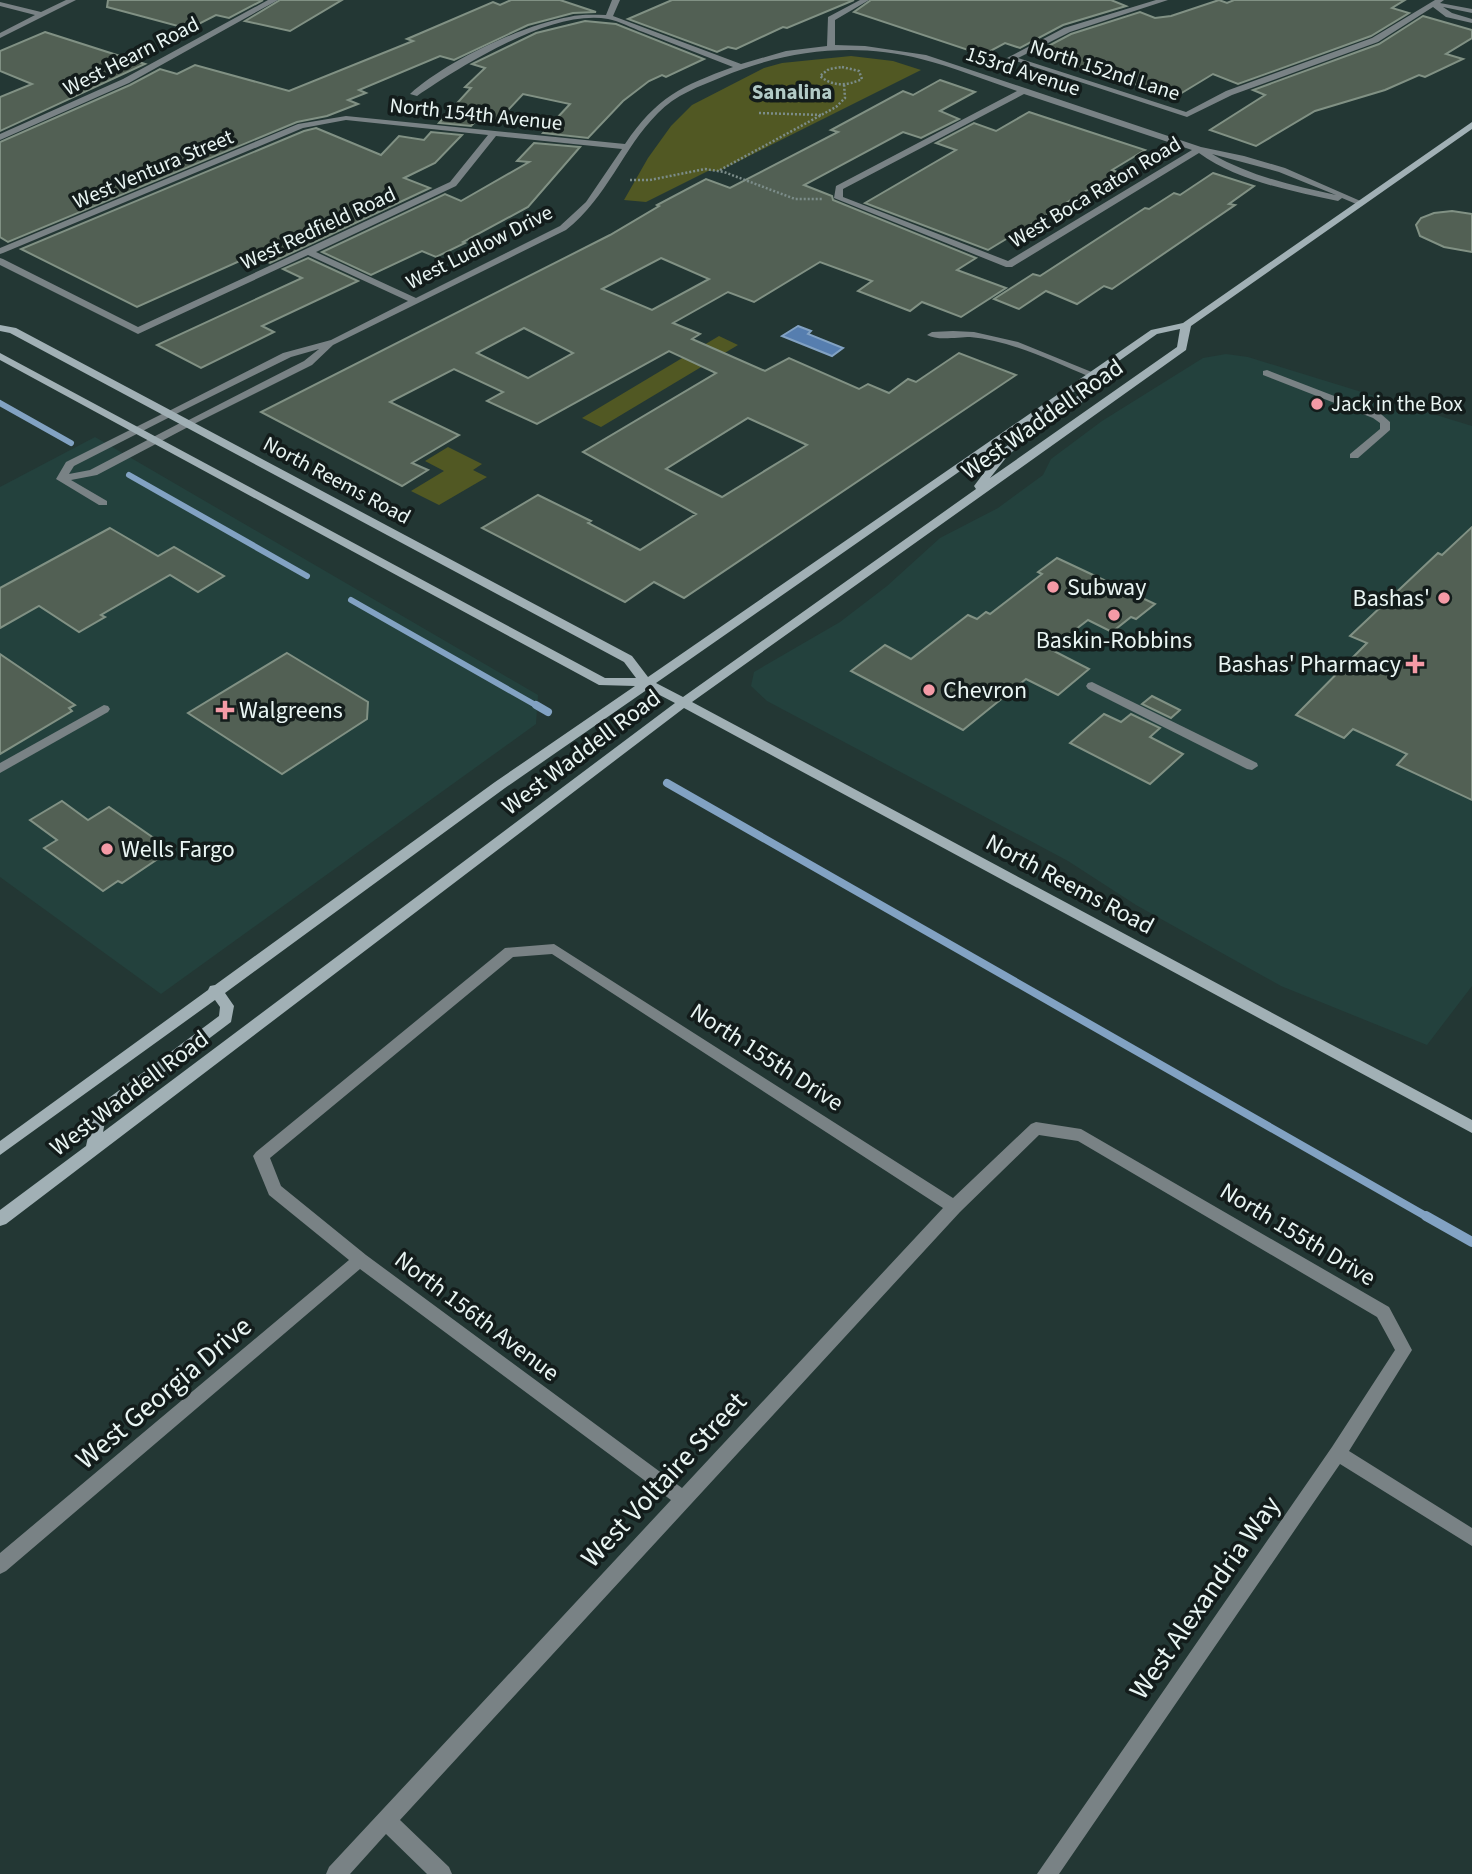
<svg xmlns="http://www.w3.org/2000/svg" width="1472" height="1874" viewBox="0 0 1472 1874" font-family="'Source Sans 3',sans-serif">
  <rect width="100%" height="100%" fill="#233734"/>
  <g fill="#23413d">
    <path d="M 1226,354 L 1248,357 L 1472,426 L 1472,986 L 1427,1045 L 1281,986 L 1136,905 L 1068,861 L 767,701 L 751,686 L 754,672 L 840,622 L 887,586 L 940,538 L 998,508 L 1043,475 L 1051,459 L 1102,421 L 1203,358 Z"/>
    <path d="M 95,437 L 538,695 L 536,724 L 161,994 L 0,877 L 0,487 Z"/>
  </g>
  <g fill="#515823">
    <path d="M 851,56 L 893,61 L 921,70 L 719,171 L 708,171 L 646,202 L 624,200 L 648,158 L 671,126 L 692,105 L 764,68 L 782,63 Z"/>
    <path d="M 719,336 L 738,345 L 601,427 L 582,418 Z"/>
    <path d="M 448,447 L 482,464 L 473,470 L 487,477 L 439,505 L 411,491 L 444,471 L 425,461 Z"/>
  </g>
  <path fill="#567eaf" stroke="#82a2c3" stroke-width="2" d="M 798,326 L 811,331 L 808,334 L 843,348 L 832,356 L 782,336 Z"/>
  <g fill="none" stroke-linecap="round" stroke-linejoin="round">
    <g stroke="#82a2c3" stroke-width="6">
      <path d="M 0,403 L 71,443"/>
      <path d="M 129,475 L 307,576"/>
      <path d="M 351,600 L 539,707"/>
    </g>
    <g stroke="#82a2c3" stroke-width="8">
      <path d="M 536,705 L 548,712"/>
      <path d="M 667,783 L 1429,1218"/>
    </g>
    <path stroke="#82a2c3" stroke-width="10" d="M 1426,1216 L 1472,1242"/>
  </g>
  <g fill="#526054" stroke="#819184" stroke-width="2" fill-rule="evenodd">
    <path d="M 108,0 L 263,0 L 229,18 L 216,15 L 189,29 L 107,7 Z"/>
    <path d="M 280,0 L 342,0 L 290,31 L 245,21 Z"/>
    <path d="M 511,0 L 560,0 L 596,12 L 573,13 L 528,25 L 454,60 L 440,56 L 359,90 L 366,93 L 348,100 L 358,104 L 327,116 L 297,122 L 8,242 L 0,237 L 0,142 L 130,85 L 160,69 L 177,74 L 195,65 L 289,91 L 413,41 L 407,39 L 493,2 L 500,5 Z"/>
    <path d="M 672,0 L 854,0 L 787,28 L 783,27 L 736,49 L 728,47 L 717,52 L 628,19 Z"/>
    <path d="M 871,0 L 1111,0 L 1126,6 L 1063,25 L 1020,48 L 1005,43 L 983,55 L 854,12 Z"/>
    <path d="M 1219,0 L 1227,3 L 1234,0 L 1405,0 L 1392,8 L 1409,13 L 1371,36 L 1238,84 L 1213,74 L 1175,97 L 1035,53 L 1071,34 L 1140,12 L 1155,18 L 1171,16 Z"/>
    <path d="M 1423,16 L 1472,30 L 1472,38 L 1446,54 L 1463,59 L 1425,77 L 1419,75 L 1385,90 L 1315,111 L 1256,146 L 1210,130 L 1265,95 L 1253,90 L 1379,44 Z"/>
    <path d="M 585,21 L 616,24 L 704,59 L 666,77 L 662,75 L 649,81 L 623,101 L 588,138 L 543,133 L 570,104 L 523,94 L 497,122 L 477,120 L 471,126 L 439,123 L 471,88 L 465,87 L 485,68 L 472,64 L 536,33 Z"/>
    <path d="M 45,32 L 145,64 L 0,131 L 0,97 L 32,84 L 0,71 L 0,51 Z"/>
    <path d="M 940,80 L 975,92 L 940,111 L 959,119 L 921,138 L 903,132 L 804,185 L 832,196 L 833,200 L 976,258 L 957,270 L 1006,288 L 961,317 L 922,302 L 910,311 L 858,291 L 872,281 L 820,262 L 754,302 L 728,292 L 673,323 L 700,334 L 692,339 L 765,371 L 789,358 L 859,389 L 868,384 L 889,393 L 908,379 L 916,382 L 959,353 L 1016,375 L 684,598 L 654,582 L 625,602 L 482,528 L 538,495 L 591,521 L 588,523 L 640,550 L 696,514 L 583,452 L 716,373 L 669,351 L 537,424 L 487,401 L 503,392 L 454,369 L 390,402 L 459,435 L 412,463 L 428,470 L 402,486 L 261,412 L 610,235 L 659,206 L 657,205 L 706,179 L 730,188 L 838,132 L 831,130 L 903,91 L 913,95 ZM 661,258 L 709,279 L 652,310 L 602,289 ZM 524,328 L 573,353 L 528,378 L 477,353 ZM 748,418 L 807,445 L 722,497 L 666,469 Z"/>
    <path d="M 1029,112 L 1145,150 L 1112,170 L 1117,172 L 988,250 L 865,203 L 956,150 L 936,143 L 974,123 L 996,131 Z"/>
    <path d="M 316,128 L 381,155 L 399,136 L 424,140 L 431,132 L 462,135 L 435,163 L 404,178 L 430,188 L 270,263 L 253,255 L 137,307 L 21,249 L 304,131 Z"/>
    <path d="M 534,143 L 580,147 L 528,207 L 463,242 L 465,243 L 436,257 L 422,251 L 371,275 L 322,252 L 445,194 L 461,201 L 529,162 L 517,161 Z"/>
    <path d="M 1213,173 L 1254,186 L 1229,204 L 1235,205 L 1112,289 L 1104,286 L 1077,304 L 1046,291 L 1019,309 L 994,299 L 1033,274 L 1040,276 L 1145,208 L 1149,209 L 1174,193 L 1180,195 Z"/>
    <path d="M 1452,211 L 1472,214 L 1472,252 L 1444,247 L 1420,236 L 1416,225 L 1421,218 L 1434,213 Z"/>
    <path d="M 308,258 L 358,281 L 262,326 L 274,332 L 201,368 L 157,345 L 302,278 L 283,269 Z"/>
    <path d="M 1472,527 L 1472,800 L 1397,765 L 1407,754 L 1353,729 L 1344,738 L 1296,715 L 1367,643 L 1350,636 L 1438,553 L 1442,555 Z"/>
    <path d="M 110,528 L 158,556 L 174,547 L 224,576 L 198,592 L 170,575 L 101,615 L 105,617 L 79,632 L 39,606 L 0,628 L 0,588 Z"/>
    <path d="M 1057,558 L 1155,604 L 1136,619 L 1131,617 L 1112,632 L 1088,620 L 1050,649 L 1089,669 L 1058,695 L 1026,679 L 963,730 L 851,671 L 885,645 L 911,659 L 968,615 L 977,619 L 986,612 L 990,614 L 1042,574 L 1038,572 Z"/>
    <path d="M 287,653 L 368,702 L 367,719 L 282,774 L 188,713 Z"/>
    <path d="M 0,654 L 75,705 L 69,708 L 72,711 L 0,754 Z"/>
    <path d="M 1152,696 L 1180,710 L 1171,718 L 1142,704 Z"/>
    <path d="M 1104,714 L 1121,722 L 1131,714 L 1160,728 L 1150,737 L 1183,754 L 1150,784 L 1070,743 Z"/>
    <path d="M 62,801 L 88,820 L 109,807 L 171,850 L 122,883 L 118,881 L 103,891 L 44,848 L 57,840 L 30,820 Z"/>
  </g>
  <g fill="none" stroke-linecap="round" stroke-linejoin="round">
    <g stroke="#7c8d8a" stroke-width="2.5" stroke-dasharray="2 2" stroke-linecap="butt">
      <path d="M 842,67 L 859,71 L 862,79 C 847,86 833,87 820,76 L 829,69 Z"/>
      <path d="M 759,113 L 821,115"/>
      <path d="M 720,170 L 836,107 L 845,98 L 844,84"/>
      <path d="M 630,180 L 650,180 L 705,169 L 724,172 L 795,199 L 822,199"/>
    </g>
    <g fill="#798285" fill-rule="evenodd">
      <path d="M 953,331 L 974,332 L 1018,342 L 1099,375 L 1090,377 C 1052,361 1012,341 970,337 C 958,337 937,341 927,335 L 932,332 Z"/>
      <path d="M 1267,370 L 1381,414 L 1390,422 L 1390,430 L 1358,458 L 1350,458 L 1350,454 L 1380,429 L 1380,423 L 1373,418 L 1263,375 L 1263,371 Z"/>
      <path d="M 168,411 L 173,414 L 172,416 L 74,466 L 69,474 L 90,470 L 182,422 L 190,422 L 190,426 L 97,475 L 71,480 L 107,501 L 107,505 L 99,505 L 56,479 L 66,462 Z"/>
      <path d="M 1092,682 L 1257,763 L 1258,766 L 1252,770 L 1247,769 L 1088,689 L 1086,686 L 1088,683 Z"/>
      <path d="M 104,705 L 108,706 L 110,709 L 108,712 L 0,773 L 0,763 Z"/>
    </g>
    <g fill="#798285" fill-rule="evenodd">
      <path d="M 66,0 L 76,0 L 0,38 L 0,33 L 35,15 L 0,6 L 0,2 L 41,12 Z"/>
      <path d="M 268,0 L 278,0 L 129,83 L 0,140 L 0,134 L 123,79 Z"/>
      <path d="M 612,0 L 620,0 L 613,16 L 741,64 L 786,51 L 827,46 L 828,17 L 860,0 L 869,0 L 835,20 L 835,45 L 865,46 L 926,55 L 1201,147 L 1244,156 L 1285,168 L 1365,203 L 1361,206 L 1342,198 L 1338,201 C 1292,191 1237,181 1199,153 L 1012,267 L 1006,267 L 834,198 L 836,186 L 1017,91 C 985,80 953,67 921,59 C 854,42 786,50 722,77 C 700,86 675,95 658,113 C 622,149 608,197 566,230 L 333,345 L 312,365 L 190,426 L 182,426 L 181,424 L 304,361 L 319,349 L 291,357 L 172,416 L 168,417 L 163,414 L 283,353 L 331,340 L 408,301 L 308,255 L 138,334 L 0,265 L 0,258 L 3,259 L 138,327 L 450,182 L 488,135 L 346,120 L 303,128 L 3,253 L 0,254 L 0,248 L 298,124 L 346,116 L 625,144 C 657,97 681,86 733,67 C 703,55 673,44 643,32 C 632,28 619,21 608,19 C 551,9 463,65 417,96 L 410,94 C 445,62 522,25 569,17 C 581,14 594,15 606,15 ZM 1024,94 L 1192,150 L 1008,261 L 843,197 L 843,189 ZM 496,136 L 622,149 L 586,202 L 560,226 L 416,298 L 316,252 L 456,186 ZM 1212,154 L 1279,172 L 1336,195 C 1294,186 1250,176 1212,154 Z"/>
      <path d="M 1156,0 L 1168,0 L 1070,32 L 1018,58 L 1186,112 L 1226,91 L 1372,38 L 1435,0 L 1444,0 L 1440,3 L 1472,9 L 1472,13 L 1443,7 L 1452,13 L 1472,19 L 1472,23 L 1446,17 L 1433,7 L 1378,42 L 1232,95 L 1187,117 L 1007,58 L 1064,28 Z"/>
      <path d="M 554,944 L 953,1198 L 1031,1124 L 1036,1122 L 1081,1129 L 1389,1307 L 1412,1350 L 1349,1451 L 1472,1528 L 1472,1546 L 1340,1464 L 1059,1874 L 1037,1874 L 1332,1447 L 1395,1350 L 1377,1317 L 1078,1141 L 1039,1135 L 960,1212 L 400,1820 L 449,1867 L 452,1874 L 427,1874 L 386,1834 L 350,1874 L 326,1874 L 329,1867 L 671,1500 L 360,1269 L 6,1571 L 0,1574 L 0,1553 L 349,1260 L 269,1195 L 253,1156 L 256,1152 L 505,948 ZM 552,954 L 943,1208 L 682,1488 L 366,1255 L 281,1186 L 270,1158 L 513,957 Z"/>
    </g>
    <path fill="#a1b0b5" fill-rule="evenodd" d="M 1472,122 L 1472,129 L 1191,326 L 1186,350 L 692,702 L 1472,1120 L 1472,1133 L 684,708 L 6,1224 L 0,1226 L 0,1210 L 86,1146 L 94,1109 L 219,1016 L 220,1007 L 215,1000 L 0,1155 L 0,1141 L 208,990 L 210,986 L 215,985 L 495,782 L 635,686 L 599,685 L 0,360 L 0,353 L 605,678 L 636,678 L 624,662 L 10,333 L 0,331 L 0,325 L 16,328 L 632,656 L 648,677 L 1151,330 L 1183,323 ZM 1180,329 L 1177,347 L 990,478 L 1009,454 L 1091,396 L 1098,387 L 1099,375 L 1157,334 ZM 1088,382 L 1083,392 L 1001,450 L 974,486 L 976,489 L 683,697 L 656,683 ZM 648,689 L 675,703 L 103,1132 L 106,1116 L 231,1022 L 234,1006 L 225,993 L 505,788 Z"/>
  </g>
  <g fill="#f49aa6" stroke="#131c1b" stroke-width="2.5">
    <circle cx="1317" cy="404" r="7"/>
    <circle cx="1053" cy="587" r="7"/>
    <circle cx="1444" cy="598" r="7"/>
    <circle cx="1114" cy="615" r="7"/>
    <path d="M1411.5 653.5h7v7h7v7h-7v7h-7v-7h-7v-7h7z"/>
    <circle cx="929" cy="690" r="7"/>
    <path d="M221.5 699.5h7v7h7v7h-7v7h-7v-7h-7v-7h7z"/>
    <circle cx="107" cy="849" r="7"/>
  </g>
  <g text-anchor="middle" stroke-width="7" stroke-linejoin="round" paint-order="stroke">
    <g font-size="21" fill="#e9f5f3" stroke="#131c1b">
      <text transform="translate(131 56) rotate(-27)" y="7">West Hearn Road</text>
      <text transform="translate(1105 70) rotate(18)" y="7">North 152nd Lane</text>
      <text transform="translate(1023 71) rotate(18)" y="7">153rd Avenue</text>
      <text transform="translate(476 114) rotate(6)" y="7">North 154th Avenue</text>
      <text transform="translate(153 169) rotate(-23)" y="7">West Ventura Street</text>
      <text transform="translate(1095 192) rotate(-31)" y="7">West Boca Raton Road</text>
      <text transform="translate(318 228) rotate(-25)" y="7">West Redfield Road</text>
      <text transform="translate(479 247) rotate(-27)" y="7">West Ludlow Drive</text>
      <text transform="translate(337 480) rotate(28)" y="7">North Reems Road</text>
    </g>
    <g font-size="21" font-weight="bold" fill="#b2cac6" stroke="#131c1b">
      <text x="792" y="99">Sanalina</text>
    </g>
    <g font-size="21" fill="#e9f5f3" stroke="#131c1b" text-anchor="start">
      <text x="1331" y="411">Jack in the Box</text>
    </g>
    <g font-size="24" fill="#e9f5f3" stroke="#131c1b">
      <text transform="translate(1042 419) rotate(-35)" y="8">West Waddell Road</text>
      <text transform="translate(581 752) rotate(-37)" y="8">West Waddell Road</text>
      <text transform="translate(1070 884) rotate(28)" y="8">North Reems Road</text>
      <text transform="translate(767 1057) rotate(33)" y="8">North 155th Drive</text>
      <text transform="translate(129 1093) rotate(-37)" y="8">West Waddell Road</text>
      <text transform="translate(1298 1234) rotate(31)" y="8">North 155th Drive</text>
      <text transform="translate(477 1316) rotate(37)" y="8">North 156th Avenue</text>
    </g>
    <g font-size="24" fill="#e9f5f3" stroke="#131c1b" text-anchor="start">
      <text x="1067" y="595">Subway</text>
      <text x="1430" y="606" text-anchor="end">Bashas'</text>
      <text x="1114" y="648" text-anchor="middle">Baskin-Robbins</text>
      <text x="1401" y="672" text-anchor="end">Bashas' Pharmacy</text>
      <text x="943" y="698">Chevron</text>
      <text x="239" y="718">Walgreens</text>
      <text x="121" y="857">Wells Fargo</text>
    </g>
    <g font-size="28" fill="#e9f5f3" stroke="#131c1b">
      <text transform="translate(163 1392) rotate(-40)" y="10">West Georgia Drive</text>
      <text transform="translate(663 1479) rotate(-47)" y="10">West Voltaire Street</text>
      <text transform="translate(1204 1597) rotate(-55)" y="10">West Alexandria Way</text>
    </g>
  </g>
</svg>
